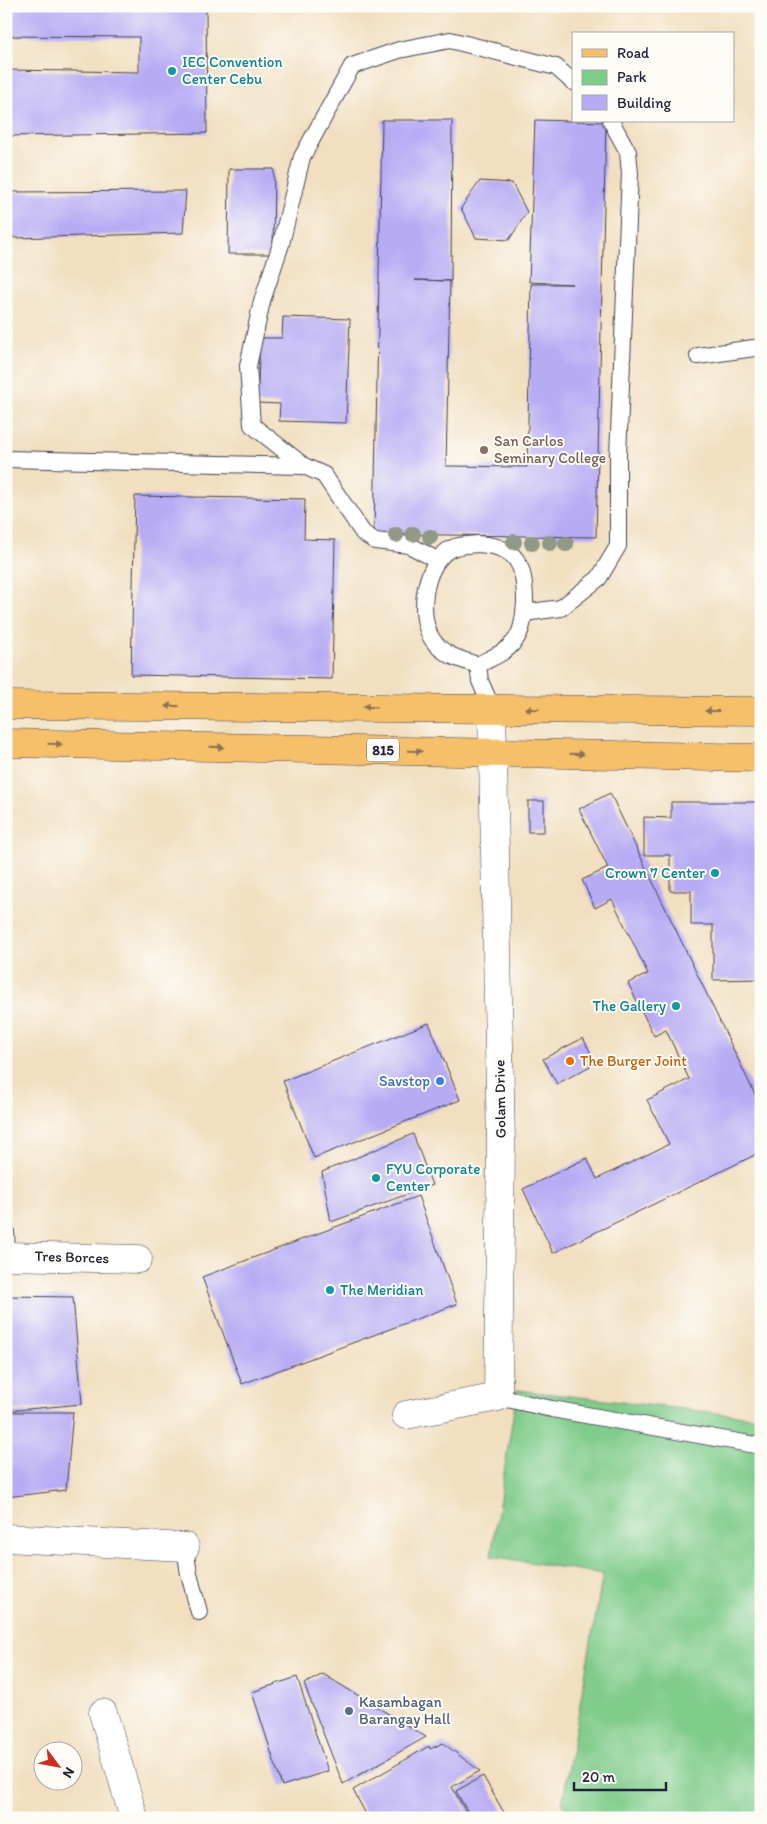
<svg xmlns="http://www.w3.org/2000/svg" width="767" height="1824" viewBox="0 0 767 1824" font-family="Itim,sans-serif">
  <rect width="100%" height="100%" fill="#fdfcf7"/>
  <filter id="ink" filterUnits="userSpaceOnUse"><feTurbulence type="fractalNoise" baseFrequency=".02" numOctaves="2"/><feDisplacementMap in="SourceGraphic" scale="10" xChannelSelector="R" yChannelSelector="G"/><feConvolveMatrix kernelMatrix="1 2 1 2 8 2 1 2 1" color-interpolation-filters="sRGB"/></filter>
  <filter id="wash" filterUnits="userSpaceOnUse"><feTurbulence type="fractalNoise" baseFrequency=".0096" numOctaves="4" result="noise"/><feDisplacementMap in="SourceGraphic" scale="20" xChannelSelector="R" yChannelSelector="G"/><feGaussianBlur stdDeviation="1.12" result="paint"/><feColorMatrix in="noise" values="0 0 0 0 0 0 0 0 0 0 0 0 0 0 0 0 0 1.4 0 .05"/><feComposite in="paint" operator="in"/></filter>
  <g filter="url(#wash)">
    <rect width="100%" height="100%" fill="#f1dfc0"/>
    <path fill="#80cc8b" stroke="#517763" d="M 517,1390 L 761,1418 L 761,1818 L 583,1818 L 562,1805 L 603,1574 L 491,1556 Z"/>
    <g id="blocks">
      <g fill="#b7acf4">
        <path d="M 6,6 L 206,6 L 207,133 L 6,136 L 6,70 L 139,72 L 139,37 L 6,36 Z"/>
        <path d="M 382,120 L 452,120 L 451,281 L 415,280 L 450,281 L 446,466 L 527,467 L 531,284 L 573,284 L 529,282 L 535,120 L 606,122 L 596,537 L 374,534 Z"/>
        <path d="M 229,169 L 274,169 L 273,254 L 228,254 Z"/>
        <path d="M 480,181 L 512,183 L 527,212 L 509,240 L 476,238 L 461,208 Z"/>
        <path d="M 186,191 L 183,233 L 14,238 L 6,223 L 6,192 Z"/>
        <path d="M 283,317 L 350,319 L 346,423 L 279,421 L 280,404 L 257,403 L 260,338 L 282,338 Z"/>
        <path d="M 135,496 L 305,499 L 304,539 L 335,540 L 332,679 L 131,675 Z"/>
        <path d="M 610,793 L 761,1107 L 761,1152 L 553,1253 L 523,1189 L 587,1158 L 597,1179 L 669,1144 L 647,1100 L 689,1079 L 666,1030 L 654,1036 L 628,983 L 648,974 L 612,899 L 595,908 L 582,880 L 608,868 L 579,809 Z"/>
        <rect x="528" y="801" width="16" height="31"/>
        <path d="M 671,802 L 761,802 L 761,979 L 713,980 L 713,925 L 691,925 L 691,891 L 670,891 L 670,855 L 644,855 L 644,817 L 671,818 Z"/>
        <path d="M 429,1023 L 460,1100 L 314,1158 L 283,1081 Z"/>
        <path d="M 583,1038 L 596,1063 L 557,1084 L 543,1059 Z"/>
        <path d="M 413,1134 L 432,1185 L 331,1222 L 322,1172 Z"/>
        <path d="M 418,1196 L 457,1304 L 242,1384 L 202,1277 Z"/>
        <path d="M 6,1296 L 73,1297 L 82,1404 L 6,1411 Z"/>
        <path d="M 6,1412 L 73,1412 L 66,1490 L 6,1497 Z"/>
        <path d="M 323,1674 L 426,1737 L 343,1784 L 304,1684 Z"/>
        <path d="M 297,1677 L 328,1771 L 282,1786 L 252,1692 Z"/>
        <path d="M 443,1743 L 480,1771 L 452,1787 L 469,1818 L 368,1818 L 353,1790 L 429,1746 L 430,1749 Z"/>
        <path d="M 483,1776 L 506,1816 L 502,1818 L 471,1818 L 456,1791 Z"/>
      </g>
    </g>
  </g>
  <g filter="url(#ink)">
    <use href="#blocks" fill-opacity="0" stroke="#413e4f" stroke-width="1"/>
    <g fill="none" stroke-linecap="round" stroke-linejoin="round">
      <defs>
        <g id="lane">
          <path d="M 698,356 L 761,347"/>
          <path d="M 6,459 L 304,466 L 324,475 L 363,533 L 375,541 L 409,545 L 437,560"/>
          <path d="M 304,466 L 252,425 L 248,366 L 262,301 L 281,244 L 302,157 L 352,66 L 399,50 L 450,40 L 556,67 L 573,82"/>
          <path d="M 477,544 C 518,546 525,565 525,602 C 524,616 523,632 513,643 C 504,654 490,658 478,665 C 461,660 442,655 432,639 C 417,615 424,567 447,551 C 455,545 468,545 477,544 Z"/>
          <path d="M 524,613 L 561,608 L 599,578 L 618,546 L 618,456 L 630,173 L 628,152 L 611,121"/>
          <path d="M 478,665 L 480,681 L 492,708"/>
          <path d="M 6,1231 L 7,1256"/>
          <path d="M 498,1397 L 552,1409 L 761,1446"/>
          <path d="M 185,1547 L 189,1574 L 199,1612"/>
        </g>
        <g id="street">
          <path d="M 6,1256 L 138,1259"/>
          <path d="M 406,1415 L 498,1397 L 501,1143 L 492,708"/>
          <path d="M 6,1538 L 185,1547"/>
          <path d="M 103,1713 L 134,1818"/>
        </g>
        <g id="primary">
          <path d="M 6,705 L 761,711"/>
          <path d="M 6,743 L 761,758"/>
        </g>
      </defs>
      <use href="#lane" stroke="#413e4f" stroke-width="18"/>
      <use href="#street" stroke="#413e4f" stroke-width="29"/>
      <use href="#primary" stroke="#413e4f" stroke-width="29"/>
      <use href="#lane" stroke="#fff" stroke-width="16"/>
      <use href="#street" stroke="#fff" stroke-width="28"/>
      <use href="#primary" stroke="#f6c06b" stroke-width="28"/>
    </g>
    <g fill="#919886">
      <circle cx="413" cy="534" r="8"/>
      <circle cx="396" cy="535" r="8"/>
      <circle cx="430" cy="537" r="8"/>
      <circle cx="514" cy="542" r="8"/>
      <circle cx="532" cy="543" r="8"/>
      <circle cx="550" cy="543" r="8"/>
      <circle cx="566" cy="544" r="8"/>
    </g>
    <defs><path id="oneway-solid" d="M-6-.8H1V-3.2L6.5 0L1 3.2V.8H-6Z" transform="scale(1.25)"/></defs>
    <g fill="#8c7153">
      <use href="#oneway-solid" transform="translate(172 706) rotate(-180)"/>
      <use href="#oneway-solid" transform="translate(370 707) rotate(-179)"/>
      <use href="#oneway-solid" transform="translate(532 709) rotate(-179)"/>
      <use href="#oneway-solid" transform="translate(712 711) rotate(-180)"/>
      <use href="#oneway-solid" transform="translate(55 744) rotate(1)"/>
      <use href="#oneway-solid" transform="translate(217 747) rotate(1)"/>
      <use href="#oneway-solid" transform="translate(415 751) rotate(1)"/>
      <use href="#oneway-solid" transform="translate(577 754) rotate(1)"/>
    </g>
  </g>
  <g fill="#0f9aa8" stroke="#fdfcf7" stroke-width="2">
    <circle cx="172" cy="71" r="5"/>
    <circle cx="715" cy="873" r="5"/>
    <circle cx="676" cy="1006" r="5"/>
    <circle cx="376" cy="1178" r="5"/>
    <circle cx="330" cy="1290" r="5"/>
  </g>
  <circle fill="#8d6e63" stroke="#fdfcf7" stroke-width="2" cx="484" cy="450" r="5"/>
  <circle fill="#e8710a" stroke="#fdfcf7" stroke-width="2" cx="570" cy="1061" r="5"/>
  <circle fill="#3f7fe0" stroke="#fdfcf7" stroke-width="2" cx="440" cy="1081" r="5"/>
  <circle fill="#5c6f8a" stroke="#fdfcf7" stroke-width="2" cx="349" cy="1711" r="5"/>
  <g text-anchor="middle" stroke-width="4" stroke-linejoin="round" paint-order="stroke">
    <rect fill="#fdfcf7" stroke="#646373" stroke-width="1" x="367" y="738.5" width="32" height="23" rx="4"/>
    <g font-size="14" font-weight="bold" fill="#22223b">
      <text x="383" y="755">815</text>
    </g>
    <g font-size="15" fill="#0d838f" stroke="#fdfcf7" text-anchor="start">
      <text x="182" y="67">IEC Convention<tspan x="182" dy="17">Center Cebu</tspan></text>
      <text x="705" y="878" text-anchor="end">Crown 7 Center</text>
      <text x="666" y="1011" text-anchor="end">The Gallery</text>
      <text x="386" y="1174">FYU Corporate<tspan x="386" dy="17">Center</tspan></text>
      <text x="340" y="1295">The Meridian</text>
    </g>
    <g font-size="15" fill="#785e54" stroke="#fdfcf7" text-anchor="start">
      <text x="494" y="446">San Carlos<tspan x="494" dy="17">Seminary College</tspan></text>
    </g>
    <g font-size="15" fill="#c56008" stroke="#fdfcf7" text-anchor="start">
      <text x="580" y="1066">The Burger Joint</text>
    </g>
    <g font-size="15" fill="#366cbe" stroke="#fdfcf7" text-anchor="end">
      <text x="430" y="1086">Savstop</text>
    </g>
    <g font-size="15" fill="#22223b" stroke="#fdfcf7">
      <text transform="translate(500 1099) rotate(-91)" y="5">Golam Drive</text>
      <text transform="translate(72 1257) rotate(2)" y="5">Tres Borces</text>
    </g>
    <g font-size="15" fill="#4e5e75" stroke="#fdfcf7" text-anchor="start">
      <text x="359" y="1707">Kasambagan<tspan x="359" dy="17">Barangay Hall</tspan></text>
    </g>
  </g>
  <rect width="767" height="1824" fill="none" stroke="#fdfcf7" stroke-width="25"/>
  <rect x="572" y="32" width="162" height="90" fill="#fdfcf7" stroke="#a5a5ac"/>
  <rect x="582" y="49" width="25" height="8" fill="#f6c06b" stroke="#a5a5ac"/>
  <text x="617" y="58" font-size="15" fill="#22223b">Road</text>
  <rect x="582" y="70" width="25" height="15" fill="#80cc8b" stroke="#a5a5ac"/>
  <text x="617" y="82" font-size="15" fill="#22223b">Park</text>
  <rect x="582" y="95" width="25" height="15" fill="#b7acf4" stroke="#a5a5ac"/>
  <text x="617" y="108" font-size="15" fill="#22223b">Building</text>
  <g transform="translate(58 1766) rotate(122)"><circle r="24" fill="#fdfcf7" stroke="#a5a5ac"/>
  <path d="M0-4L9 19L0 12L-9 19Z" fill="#c8321e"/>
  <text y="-8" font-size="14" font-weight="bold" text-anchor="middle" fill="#22223b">N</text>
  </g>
  <path d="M574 1782v8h92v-8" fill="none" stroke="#22223b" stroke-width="2.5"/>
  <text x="582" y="1782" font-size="15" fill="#22223b" stroke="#fdfcf7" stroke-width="4" paint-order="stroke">20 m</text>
</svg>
